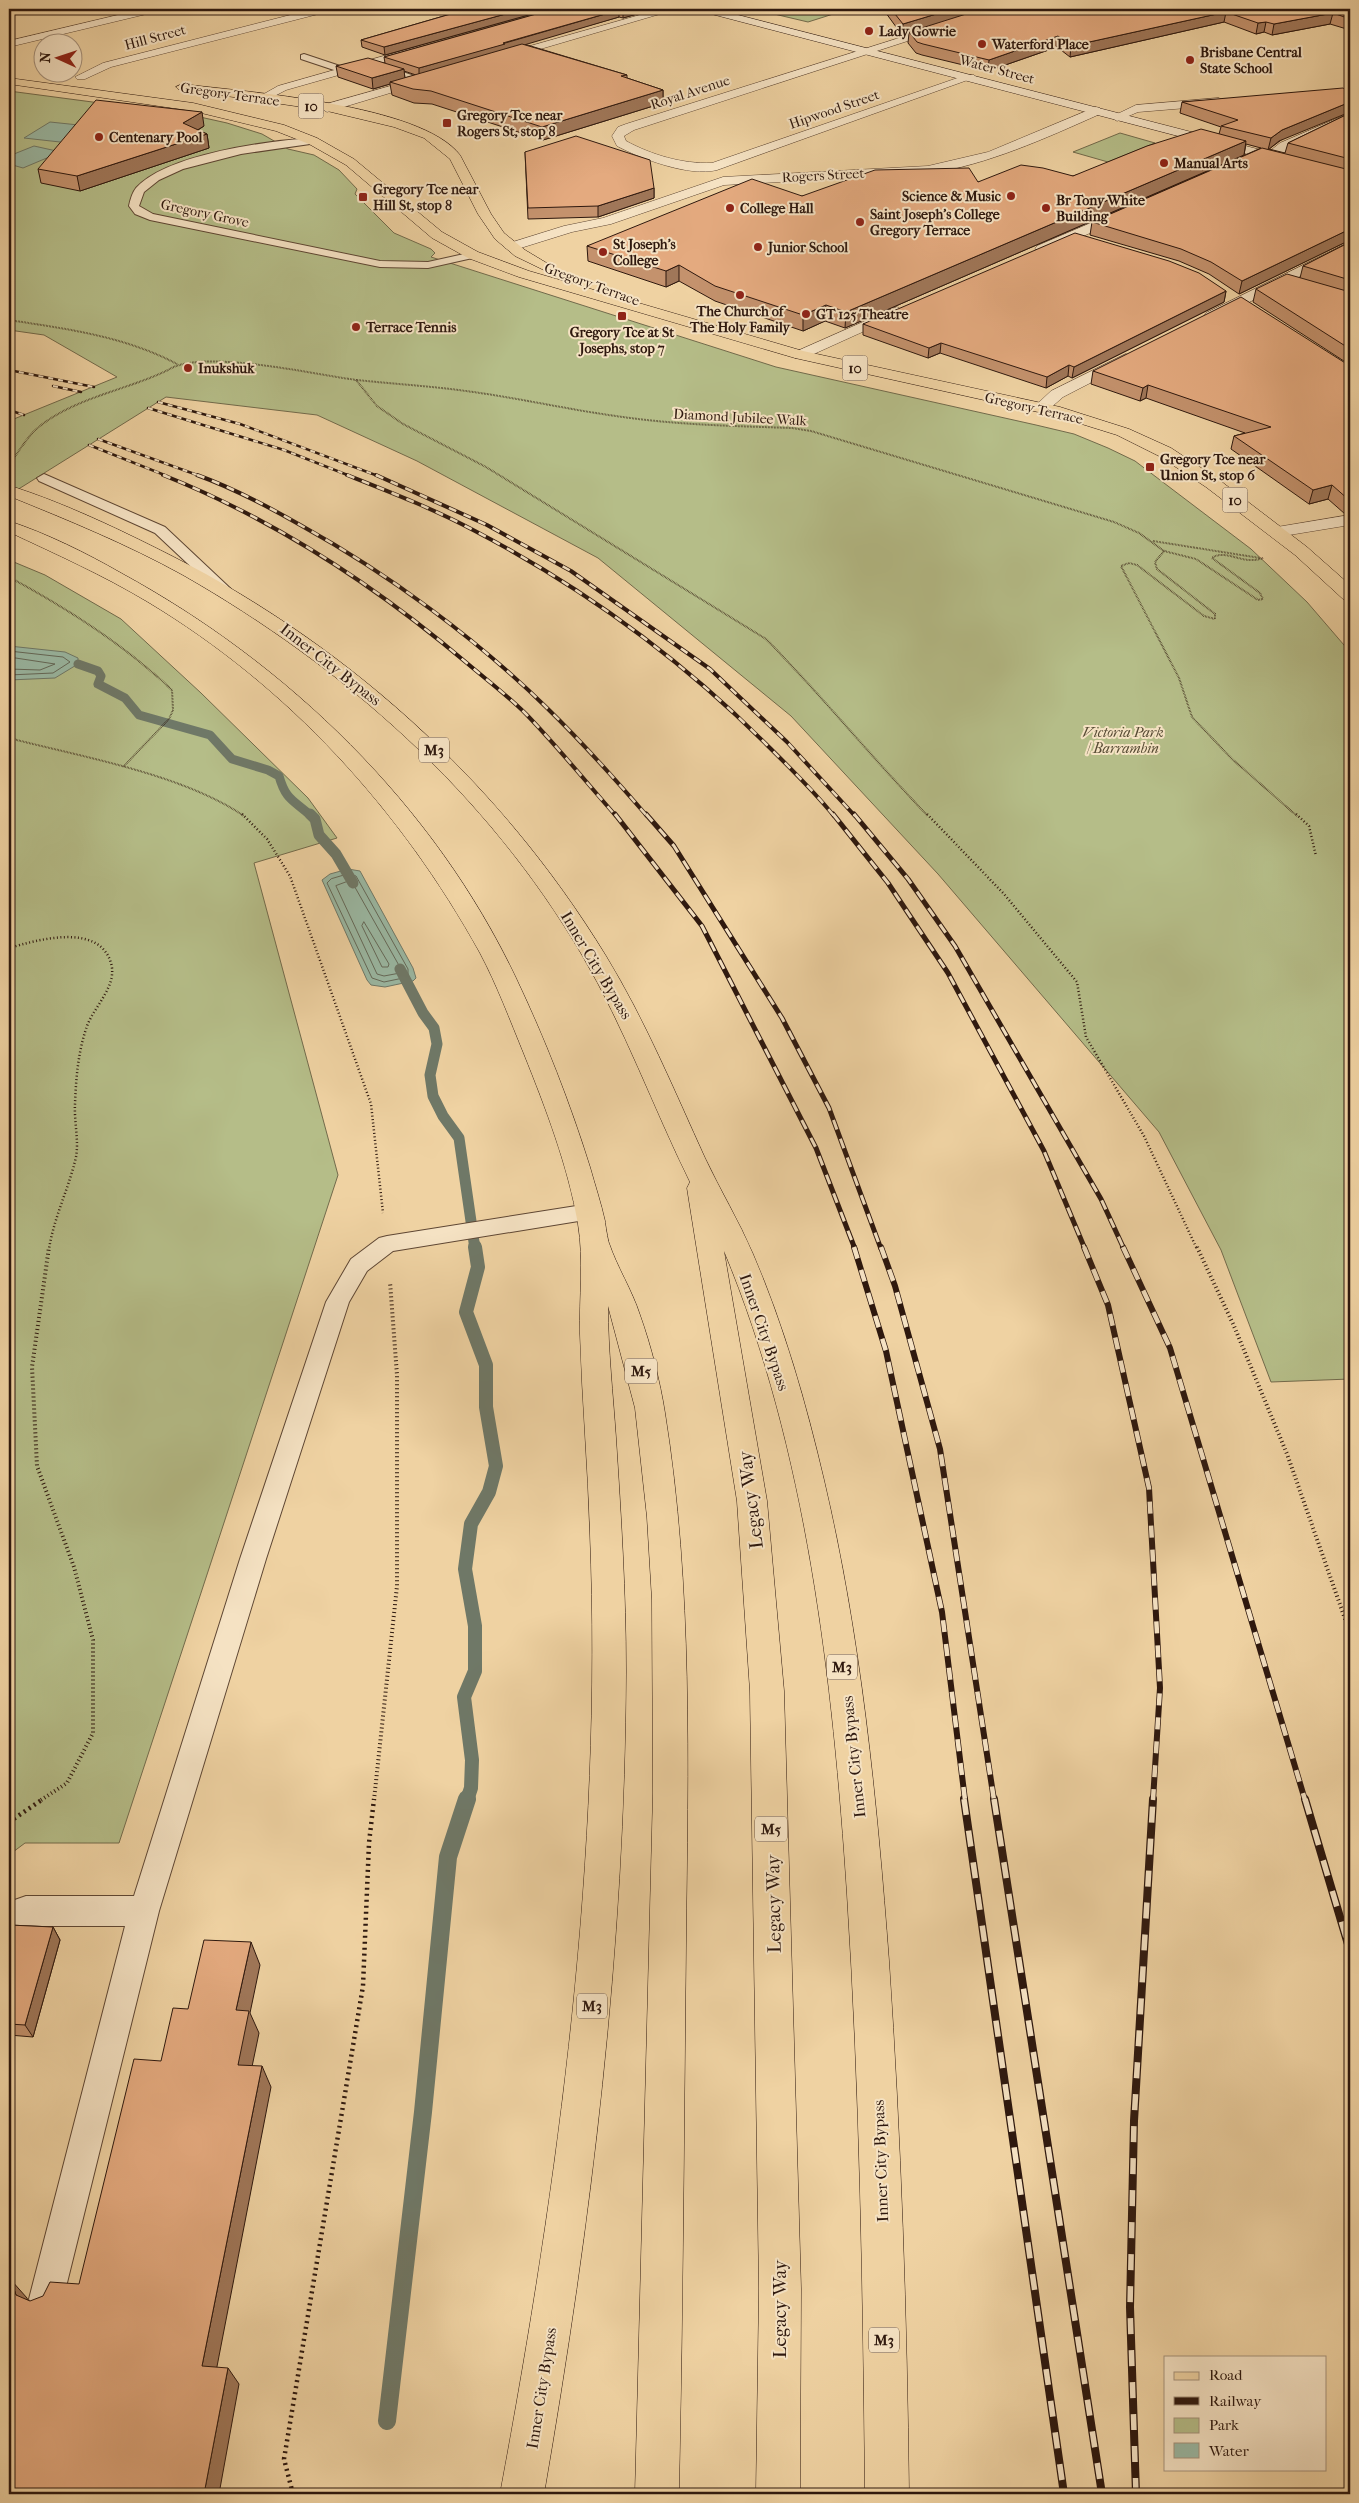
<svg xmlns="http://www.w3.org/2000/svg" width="1359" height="2503" viewBox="0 0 1359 2503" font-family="'IM FELL French Canon',serif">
  <rect width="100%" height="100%" fill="#efd2a2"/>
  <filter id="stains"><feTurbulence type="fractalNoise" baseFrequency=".004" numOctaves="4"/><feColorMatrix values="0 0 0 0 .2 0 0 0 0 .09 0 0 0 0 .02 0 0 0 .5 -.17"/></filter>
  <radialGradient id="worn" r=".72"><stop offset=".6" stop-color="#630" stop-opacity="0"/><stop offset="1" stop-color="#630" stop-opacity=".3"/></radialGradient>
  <g fill="#b5bd88" stroke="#726a4b">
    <path d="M 753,9 L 849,9 L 808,22 Z"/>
    <path d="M 9,91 L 191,115 L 227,123 L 262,134 L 288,149 L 314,155 L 339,170 L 357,189 L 355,194 L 394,233 L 431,249 L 435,253 L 431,257 L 776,367 L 1036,425 L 1074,434 L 1108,448 L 1135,461 L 1251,549 L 1307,602 L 1350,652 L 1350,1379 L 1271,1382 L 1221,1250 L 1159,1132 L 938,874 L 791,716 L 598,558 L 417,461 L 317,415 L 166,397 L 9,495 L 9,421 L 117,377 L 44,335 L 9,330 Z"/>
    <path d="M 1120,133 L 1155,143 L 1108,162 L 1073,152 Z"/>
    <path d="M 9,560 L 45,575 L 121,619 L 201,693 L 308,798 L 337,838 L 254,863 L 338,1175 L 119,1843 L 25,1843 L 9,1855 Z"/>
  </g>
  <g fill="#9ab8a3" stroke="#6f7867">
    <path d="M 50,122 L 174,135 L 150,152 L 24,138 Z"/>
    <path d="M 34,146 L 61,152 L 23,168 L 9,164 L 9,156 Z"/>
    <path d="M 9,646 L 65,652 L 78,658 L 78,664 L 55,678 L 9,680 Z"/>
    <path d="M 348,869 L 360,871 L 413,968 L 416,978 L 413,981 L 385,987 L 371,985 L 367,980 L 322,880 L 330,874 Z"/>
  </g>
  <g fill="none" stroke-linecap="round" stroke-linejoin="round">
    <g stroke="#646858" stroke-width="1">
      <path d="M 9,651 L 63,657 L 70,662 L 53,673 L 9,675"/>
      <path d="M 9,657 L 55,664 L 40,670 L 9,669"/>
      <path d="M 348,874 L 356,876 L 408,969 L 408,977 L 384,982 L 372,978 L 327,883 L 331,879 Z"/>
      <path d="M 349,881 L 352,882 L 401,969 L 400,973 L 384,976 L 377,974 L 336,886 Z"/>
      <path d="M 364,922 L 389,964 L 388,967 L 382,967 L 362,926 Z"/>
    </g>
    <path stroke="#6f7867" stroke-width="9" d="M 78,664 L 98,671 L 101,676 L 98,684 L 125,698 L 139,715 L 210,735 L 232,759 L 268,770 L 279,776 C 286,801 294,800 311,816"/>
    <g stroke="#6f7867" stroke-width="11">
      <path d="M 310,814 L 315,819 L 319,835 L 336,854 L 353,883"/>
      <path d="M 400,969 L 423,1013 L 434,1028 L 437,1044 L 430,1075 L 433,1096 L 443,1116 L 459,1138 L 475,1249"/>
    </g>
    <path stroke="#6f7867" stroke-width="14" d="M 467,1800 L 471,1788 L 472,1760 L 464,1697 L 475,1671 L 475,1626 L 465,1569 L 471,1524 L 489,1492 L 496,1466 L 486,1407 L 486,1365 L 466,1312 L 478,1267 L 475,1247"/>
    <path stroke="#6f7867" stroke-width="18" d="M 387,2421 L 423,2112 L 448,1857 L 467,1799"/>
    <defs>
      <g id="lane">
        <path d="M 304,54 L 346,68 L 348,70 L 343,73 L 301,59 L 301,55 Z"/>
        <path d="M 371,63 L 377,63 L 426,80 L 421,83 L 371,67 Z"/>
        <path d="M 313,138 L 317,139 L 317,143 L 241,154 L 183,169 L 159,180 L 144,192 L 139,206 L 153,214 L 380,261 L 428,262 L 473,252 L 477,253 L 477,257 L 428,268 L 380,267 L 150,220 L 135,214 L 129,206 C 130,201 132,193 136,188 C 167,154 267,141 313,138 Z"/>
        <path d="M 44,474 L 165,527 L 232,590 L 224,595 L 219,593 L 155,533 L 39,481 L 37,478 Z"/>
        <path d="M 589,1204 L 597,1206 L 600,1212 L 597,1218 L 393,1251 L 367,1271 L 349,1302 L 266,1559 L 159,1911 L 63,2299 L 58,2311 L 46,2316 L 34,2311 L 29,2299 L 125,1926 L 26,1926 L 9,1931 L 9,1902 L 26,1896 L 134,1896 L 240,1559 L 326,1302 L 351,1259 L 379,1238 L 387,1236 Z"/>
      </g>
      <g id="street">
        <path d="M 143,9 L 160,9 L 159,11 L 9,47 L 9,41 Z"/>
        <path d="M 314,9 L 331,9 L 330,11 L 111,67 L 85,79 L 77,79 L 75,77 L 103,63 Z"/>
        <path d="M 661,9 L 677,9 L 503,60 L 495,60 L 493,58 L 495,56 Z"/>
        <path d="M 991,9 L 1006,9 L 634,130 L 624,136 L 626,141 C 652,155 682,164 712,163 L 966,75 L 974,75 L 976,77 L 717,170 C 689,177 642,159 617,146 L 612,136 L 618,127 L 626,124 Z"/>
        <path d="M 419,46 L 425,49 L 423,51 L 286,90 L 265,101 L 257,101 L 255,99 L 278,86 Z"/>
        <path d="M 426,76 L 432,79 L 430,81 L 327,112 L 321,108 L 323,105 Z"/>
        <path d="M 1219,98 L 1225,102 L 1223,105 L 1138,112 L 1117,121 L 1111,117 L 1136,105 Z"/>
        <path d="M 1096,107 L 1100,108 L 1100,114 C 1044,139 989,164 928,174 L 724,185 L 611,224 L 572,232 L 511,251 L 504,247 L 506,244 L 564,226 L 603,218 L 723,177 L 928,166 L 988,152 Z"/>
        <path d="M 1350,113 L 1350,121 L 1271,159 L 1265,155 L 1280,143 Z"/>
        <path d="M 1126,208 L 1133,212 L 1131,215 L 1047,252 L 1042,253 L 1035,249 L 1037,246 Z"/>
        <path d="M 1350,242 L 1350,251 L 1216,319 L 1206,319 L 1204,316 L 1206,313 Z"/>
        <path d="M 897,307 L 904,311 L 902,314 L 805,358 L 795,358 L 792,355 L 795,352 Z"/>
        <path d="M 1126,354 L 1131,356 L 1134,359 L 1131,362 L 1063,397 L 1047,411 L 1041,413 L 1033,408 L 1051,391 Z"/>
        <path d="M 1350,515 L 1350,525 L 1277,537 L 1271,536 L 1268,532 L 1271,528 L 1277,527 Z"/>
      </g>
      <path id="secondary" d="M 699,9 L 715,9 L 1350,173 L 1350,181 L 700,11 Z"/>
      <g id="primary">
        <path d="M 9,78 L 193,103 L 284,125 L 317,138 L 354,159 L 442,232 L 478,252 L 529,271 L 803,351 L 1060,407 L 1129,429 L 1171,448 L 1218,479 L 1307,547 L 1350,585 L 1350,600 L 1343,599 L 1295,555 L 1206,487 L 1159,456 L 1117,435 L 1056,416 L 795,358 L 519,277 L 468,258 L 432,238 L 346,165 L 309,144 L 276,131 L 193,111 L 9,84 Z"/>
        <path d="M 182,84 C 246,92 421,104 460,155 L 491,214 L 504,233 L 525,250 L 555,268 L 548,272 L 515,256 L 495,239 L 478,214 L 450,159 L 424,138 L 394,127 L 323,110 L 178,89 L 176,87 Z"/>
      </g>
      <g id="highway">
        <path d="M 14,487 C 63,503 110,525 156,548 C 341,639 498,779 606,956 C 645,1020 674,1090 705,1158 C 720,1190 739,1221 753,1254 C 784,1326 806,1403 824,1480 C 861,1637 877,1800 889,1961 C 901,2138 907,2317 909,2494 L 865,2494 C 863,2294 860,2094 847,1894 C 833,1681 807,1449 724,1251 L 767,1501 L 784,1691 L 801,2289 L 800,2494 L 756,2494 L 759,2289 L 750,1691 L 737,1501 L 687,1188 L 690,1182 C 653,1107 625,1028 582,955 C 487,793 344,667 183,575 C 127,544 68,520 9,496 L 9,488 Z"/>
        <path d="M 9,521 C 48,534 86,553 121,573 C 288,664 434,805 516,978 C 545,1039 570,1103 590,1167 C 595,1185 601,1203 605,1221 C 605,1223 608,1241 609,1243 C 617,1267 632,1290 640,1315 C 651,1346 660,1381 665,1413 C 693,1587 688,1766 686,1942 C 684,2126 683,2310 679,2494 L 635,2494 L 653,1793 L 652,1600 L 647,1517 L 635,1408 L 608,1306 C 608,1350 613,1394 616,1438 C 621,1515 626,1593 626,1671 C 625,1948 591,2222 544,2494 L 500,2494 C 559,2178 603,1856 590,1534 C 588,1467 582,1401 580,1334 C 579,1298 584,1260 578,1224 C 568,1166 546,1109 524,1054 C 510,1020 497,985 480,953 C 401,810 288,686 148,602 C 103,575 56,554 9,532 Z"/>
      </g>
    </defs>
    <use href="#lane" stroke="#5e4633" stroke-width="2"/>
    <use href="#street" stroke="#5e4633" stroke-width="1"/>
    <use href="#secondary" stroke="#2e180e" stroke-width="1"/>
    <use href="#primary" stroke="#2e180e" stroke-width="1"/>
    <use href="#highway" stroke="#2e180e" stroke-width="1"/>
    <g stroke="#2e180e" stroke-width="2" stroke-dasharray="0.5 1" stroke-linecap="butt">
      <path d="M 9,320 C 67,329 124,336 177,364"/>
      <path d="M 168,370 C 201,348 316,375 357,380 C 394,384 430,386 466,391 C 519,398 570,410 623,417 C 679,425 735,426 792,428 L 811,431 L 1114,522 L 1139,533 L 1164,551"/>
      <path d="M 356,380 L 377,406 L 403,424 L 486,467 L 766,639 C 822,696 872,758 928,816"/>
      <path d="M 1153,541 L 1260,558"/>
      <path d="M 1263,558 C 1243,566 1226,548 1212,558 L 1260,593 L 1263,599 L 1258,600 L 1196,559 L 1164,551 L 1155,562 L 1157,569 L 1215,614 L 1215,619 L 1204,616 L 1137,565 L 1129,563 L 1121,566 L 1179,678 L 1192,717 L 1232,759 L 1297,816"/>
      <path d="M 9,577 C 68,609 123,644 172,690 L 173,710 L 169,719 L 123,767"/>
      <path d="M 9,738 C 82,757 182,774 244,816"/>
    </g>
    <g stroke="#2e180e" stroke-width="2.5" stroke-dasharray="1 2.5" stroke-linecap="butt">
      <path d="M 242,814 L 267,839 L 290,876 L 371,1104 L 383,1213"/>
      <path d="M 927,814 L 1004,894 L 1077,982 L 1086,1037 L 1144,1136 L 1197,1249"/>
      <path d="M 1296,814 L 1309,826 L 1316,856"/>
      <path d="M 9,948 C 37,940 99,922 111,963 C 118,987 92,1008 86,1029 C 78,1053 76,1079 75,1104 C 74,1121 79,1141 76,1157 C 69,1188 54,1217 49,1249"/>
    </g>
    <g stroke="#2e180e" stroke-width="4" stroke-dasharray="1 3" stroke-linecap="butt">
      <path d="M 1197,1247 L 1234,1326 L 1287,1454 L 1350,1633"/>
      <path d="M 41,1800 L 67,1783 L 93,1733 L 93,1640 L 74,1567 L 37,1466 L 32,1367 L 49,1247"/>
      <path d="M 374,1800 L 397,1586 L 397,1375 L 390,1282"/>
    </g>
    <g stroke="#2e180e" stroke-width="4.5" stroke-dasharray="2 4" stroke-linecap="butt">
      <path d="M 9,1822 L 43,1799"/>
      <path d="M 293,2494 L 284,2459 L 363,1986 L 369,1843 L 374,1799"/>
    </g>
    <use href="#lane" fill="#f5e2c3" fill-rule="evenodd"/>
    <use href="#street" fill="#f5e2c3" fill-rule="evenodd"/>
    <use href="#secondary" fill="#f5e2c3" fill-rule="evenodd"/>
    <use href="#primary" fill="#efd2a2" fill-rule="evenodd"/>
    <use href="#highway" fill="#efd2a2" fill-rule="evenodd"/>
    <defs>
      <g id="rail-far4">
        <path d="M 9,370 L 94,387"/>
        <path d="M 53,386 L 81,392"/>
        <path d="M 158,402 L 240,424 L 378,476"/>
        <path d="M 148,408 L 284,450 L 350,476"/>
        <path d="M 9,410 L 24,415"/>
        <path d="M 9,419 L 12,420"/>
        <path d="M 98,439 L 200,476"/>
        <path d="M 89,445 L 167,476"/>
      </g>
      <g id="rail-far3">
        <path d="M 163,475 C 276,520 376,586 468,664 C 487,680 508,696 526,714 C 557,746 586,782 616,816"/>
        <path d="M 197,475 C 233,488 269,507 302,526 C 387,573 477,639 547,708 C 582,742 615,779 647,816"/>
        <path d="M 347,475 C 390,492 434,509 475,531 C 582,587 681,659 766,744 C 790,768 813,790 834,816"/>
        <path d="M 376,475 L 487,525 L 571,571 L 710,669 L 787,742 L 855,816"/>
      </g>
      <g id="rail-far2">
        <path d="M 615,814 L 702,926 L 816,1148 L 855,1249"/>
        <path d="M 646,814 L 674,846 L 782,1018 L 829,1108 L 881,1249"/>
        <path d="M 833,814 L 888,883 L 948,973 L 1044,1151 L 1085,1249"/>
        <path d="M 854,814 L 908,879 L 955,946 L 1101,1199 L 1124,1249"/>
      </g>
      <g id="rail-far1">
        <path d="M 854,1247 L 886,1351 L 942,1612 L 965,1800"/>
        <path d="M 881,1247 L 895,1286 L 940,1449 L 994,1800"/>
        <path d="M 1084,1247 L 1108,1305 L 1149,1488 L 1160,1688 L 1153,1800"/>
        <path d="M 1123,1247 L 1170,1348 L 1305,1800"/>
      </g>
      <g id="rail">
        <path d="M 964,1799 L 1064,2494"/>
        <path d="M 994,1799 L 1102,2494"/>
        <path d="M 1305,1799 L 1350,1951"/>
        <path d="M 1136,2494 L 1130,2307 L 1134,2121 L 1153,1799"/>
      </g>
    </defs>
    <use href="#rail-far4" stroke="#2e180e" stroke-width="2.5"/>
    <use href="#rail-far3" stroke="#2e180e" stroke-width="4"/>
    <use href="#rail-far2" stroke="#2e180e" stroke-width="5"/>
    <use href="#rail-far1" stroke="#2e180e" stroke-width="6"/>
    <use href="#rail" stroke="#2e180e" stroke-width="8"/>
    <use href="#rail-far4" stroke="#f5e2c3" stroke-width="2" stroke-dasharray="5" stroke-linecap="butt"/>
    <use href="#rail-far3" stroke="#f5e2c3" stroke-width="2.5" stroke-dasharray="8" stroke-linecap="butt"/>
    <use href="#rail-far2" stroke="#f5e2c3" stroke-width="3" stroke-dasharray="10" stroke-linecap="butt"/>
    <use href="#rail-far1" stroke="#f5e2c3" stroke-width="4.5" stroke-dasharray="12" stroke-linecap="butt"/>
    <use href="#rail" stroke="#f5e2c3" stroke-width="5.5" stroke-dasharray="16" stroke-linecap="butt"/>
    <path stroke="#2e180e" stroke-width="2" stroke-dasharray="0.5 1" stroke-linecap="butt" d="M 9,465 C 19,452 27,436 40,426 C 77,397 127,390 168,370"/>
  </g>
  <g fill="#c4926d" stroke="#2e180e" fill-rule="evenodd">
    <path d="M 468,9 L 550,9 L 385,55 L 362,47 L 361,40 Z"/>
    <path d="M 554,9 L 655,9 L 623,18 L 619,17 L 524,44 L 627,75 L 627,78 L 663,90 L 663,103 L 543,140 L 432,104 L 414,103 L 392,95 L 390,84 L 373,89 L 338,77 L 336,66 L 385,63 L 384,57 ZM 404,71 L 416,75 L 405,78 Z"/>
    <path d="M 883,9 L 1350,9 L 1350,30 L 1330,24 L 1272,35 L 1264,32 L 1256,34 L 1224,22 L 1070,57 L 1057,47 L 988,71 L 922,55 L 916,53 L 908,43 L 909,33 L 902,35 Z"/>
    <path d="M 1348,91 L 1269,149 L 1285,153 L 1288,143 L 1350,113 L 1350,240 L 1239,294 L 1209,274 L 1179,261 L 1090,235 L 1092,222 L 1261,148 L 1246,144 L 1244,155 L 845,328 L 825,321 L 803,331 L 715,301 L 679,281 L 666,287 L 588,261 L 587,246 L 802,196 L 978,182 L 1073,176 L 1219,134 L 1221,127 L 1180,113 L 1182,102 Z"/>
    <path d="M 204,126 L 198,130 L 207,134 L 209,148 L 80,191 L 41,183 L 38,169 Z"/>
    <path d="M 525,152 L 654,188 L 654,198 L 598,217 L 528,219 Z"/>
    <path d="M 1350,242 L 1350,365 L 1253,302 L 1256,289 L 1300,278 L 1303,266 Z"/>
    <path d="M 1226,291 L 1224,302 L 1072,378 L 1068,376 L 1046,388 L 940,353 L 928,358 L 863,335 L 863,324 Z"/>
    <path d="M 1347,365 L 1350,366 L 1350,514 L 1345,514 L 1328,499 L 1309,504 L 1231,449 L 1234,436 L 1245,433 L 1146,398 L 1140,401 L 1091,384 L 1093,371 Z"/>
    <path d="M 9,1925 L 53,1927 L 60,1940 L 33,2037 L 9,2035 Z"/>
  </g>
  <g fill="#a07759" stroke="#2e180e">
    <path d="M 524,9 L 550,9 L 385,55 L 384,47 Z"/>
    <path d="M 630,9 L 655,9 L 623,18 L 623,11 Z"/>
    <path d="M 953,9 L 986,9 L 902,35 L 903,24 Z"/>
    <path d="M 619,10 L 619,17 L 419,76 L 419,68 Z"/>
    <path d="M 1226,12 L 1224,22 L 1070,57 L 1071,46 Z"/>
    <path d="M 1333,13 L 1330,24 L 1272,35 L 1274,24 Z"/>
    <path d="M 1266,22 L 1264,32 L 1256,34 L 1258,23 Z"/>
    <path d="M 1058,36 L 1057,47 L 988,71 L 989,60 Z"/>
    <path d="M 404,69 L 405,80 L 390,82 L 390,84 L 373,89 L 372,78 Z"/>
    <path d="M 663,90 L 663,103 L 543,140 L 542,127 Z"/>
    <path d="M 1350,102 L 1350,112 L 1279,141 L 1268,150 L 1271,138 L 1282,130 Z"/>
    <path d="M 202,112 L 204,126 L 186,137 L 183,123 Z"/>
    <path d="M 207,134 L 209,148 L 80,191 L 77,176 Z"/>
    <path d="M 1246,141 L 1244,155 L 845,328 L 846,312 Z"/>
    <path d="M 654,188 L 654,198 L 598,217 L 598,206 Z"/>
    <path d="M 1350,229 L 1350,240 L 1239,294 L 1242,281 Z"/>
    <path d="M 679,265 L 679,281 L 666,287 L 666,271 Z"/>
    <path d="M 1226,291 L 1224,302 L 1072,378 L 1074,367 Z"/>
    <path d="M 826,305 L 825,321 L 803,331 L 803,315 Z"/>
    <path d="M 941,343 L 940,353 L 928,358 L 929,348 Z"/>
    <path d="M 1069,365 L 1068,376 L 1046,388 L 1047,377 Z"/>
    <path d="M 1148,385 L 1146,398 L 1140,401 L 1143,388 Z"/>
    <path d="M 1332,485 L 1328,499 L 1309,504 L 1313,490 Z"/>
    <path d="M 53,1927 L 60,1940 L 33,2037 L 25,2025 Z"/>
    <path d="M 251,1942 L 260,1965 L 250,2013 L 259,2033 L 248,2086 L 238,2065 L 236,2010 Z"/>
    <path d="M 262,2066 L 271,2087 L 214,2382 L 202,2366 Z"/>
    <path d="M 11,2280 L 27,2298 L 32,2312 L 16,2295 Z"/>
    <path d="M 228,2368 L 239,2384 L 219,2494 L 204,2494 Z"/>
  </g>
  <g fill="#e4aa7f" stroke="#2e180e">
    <path d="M 468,9 L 524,9 L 384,47 L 361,40 Z"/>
    <path d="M 554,9 L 630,9 L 623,11 L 619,10 L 503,43 L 505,44 L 419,68 L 384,57 Z"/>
    <path d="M 891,9 L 953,9 L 903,24 Z"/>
    <path d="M 982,9 L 1350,9 L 1350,19 L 1333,13 L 1274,24 L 1266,22 L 1258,23 L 1226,12 L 1071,46 L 1058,36 L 989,60 L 923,44 L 917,42 L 909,32 Z"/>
    <path d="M 522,44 L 627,75 L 621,76 L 663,90 L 542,127 L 431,91 L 413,89 L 390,82 Z"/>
    <path d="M 368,58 L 404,69 L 372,78 L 336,66 Z"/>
    <path d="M 1343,88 L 1348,91 L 1350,91 L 1350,102 L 1282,130 L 1271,138 L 1221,126 L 1238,120 L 1182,102 Z"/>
    <path d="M 96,100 L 202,112 L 183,123 L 207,134 L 77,176 L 38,169 Z"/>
    <path d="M 1350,113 L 1350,159 L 1288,143 Z"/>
    <path d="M 1201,129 L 1246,141 L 846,312 L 826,305 L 803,315 L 715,286 L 679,265 L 666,271 L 587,246 L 752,179 L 802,196 L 875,170 L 969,168 L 978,182 L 1021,165 L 1043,168 L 1073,176 L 1147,146 Z"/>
    <path d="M 576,136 L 650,160 L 654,188 L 598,206 L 528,208 L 525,152 Z"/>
    <path d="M 1262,148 L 1350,170 L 1350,229 L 1242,281 L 1211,262 L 1181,249 L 1092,222 Z"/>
    <path d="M 1075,233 L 1169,261 L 1199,273 L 1226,291 L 1074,367 L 1069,365 L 1047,377 L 941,343 L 929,348 L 863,324 Z"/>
    <path d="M 1350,242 L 1350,280 L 1303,266 Z"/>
    <path d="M 1287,274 L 1350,292 L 1350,349 L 1256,289 Z"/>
    <path d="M 1241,297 L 1350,366 L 1350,500 L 1349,500 L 1332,485 L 1313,490 L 1234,436 L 1271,427 L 1148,385 L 1143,388 L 1093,371 Z"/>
    <path d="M 9,1925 L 53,1927 L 25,2025 L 9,2024 Z"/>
    <path d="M 204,1940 L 251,1942 L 236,2010 L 249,2011 L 238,2065 L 262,2066 L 202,2366 L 228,2368 L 204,2494 L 9,2494 L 9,2280 L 11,2280 L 16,2295 L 30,2301 L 43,2296 L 50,2282 L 79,2284 L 134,2059 L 161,2061 L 173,2008 L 188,2009 Z"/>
  </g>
  <g fill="#8f2418" stroke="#f5e2c3" stroke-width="2">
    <circle cx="869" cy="31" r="5"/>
    <circle cx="982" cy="44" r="5"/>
    <circle cx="1190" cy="60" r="5"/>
    <rect x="442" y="118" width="10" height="10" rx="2.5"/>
    <circle cx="99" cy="137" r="5"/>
    <circle cx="1164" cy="163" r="5"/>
    <circle cx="1011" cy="196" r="5"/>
    <rect x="358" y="192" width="10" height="10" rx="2.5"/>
    <circle cx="730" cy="208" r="5"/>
    <circle cx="1046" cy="208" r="5"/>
    <circle cx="860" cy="222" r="5"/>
    <circle cx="758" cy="247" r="5"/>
    <circle cx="603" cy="252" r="5"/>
    <circle cx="740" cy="295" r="5"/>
    <circle cx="806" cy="314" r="5"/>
    <rect x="617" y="311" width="10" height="10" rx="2.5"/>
    <circle cx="356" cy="327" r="5"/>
    <circle cx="188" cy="368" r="5"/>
    <rect x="1145" y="462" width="10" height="10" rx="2.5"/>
  </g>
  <g text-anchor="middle" stroke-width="4" stroke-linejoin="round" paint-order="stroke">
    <g font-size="14" font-weight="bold" fill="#2e180e" stroke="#f5e2c3" text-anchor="start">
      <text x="879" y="36">Lady Gowrie</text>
      <text x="992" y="49">Waterford Place</text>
      <text x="1200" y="57">Brisbane Central<tspan x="1200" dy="16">State School</tspan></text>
      <text x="457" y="120">Gregory Tce near<tspan x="457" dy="16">Rogers St, stop 8</tspan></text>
      <text x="109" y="142">Centenary Pool</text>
      <text x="1174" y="168">Manual Arts</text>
      <text x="373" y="194">Gregory Tce near<tspan x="373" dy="16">Hill St, stop 8</tspan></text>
      <text x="1001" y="201" text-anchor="end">Science &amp; Music</text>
      <text x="1056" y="205">Br Tony White<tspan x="1056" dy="16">Building</tspan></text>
      <text x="740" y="213">College Hall</text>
      <text x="870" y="219">Saint Joseph's College<tspan x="870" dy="16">Gregory Terrace</tspan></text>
      <text x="613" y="249">St Joseph's<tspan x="613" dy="16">College</tspan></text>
      <text x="768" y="252">Junior School</text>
      <text x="740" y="316" text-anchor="middle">The Church of<tspan x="740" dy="16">The Holy Family</tspan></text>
      <text x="816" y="319">GT 125 Theatre</text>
      <text x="366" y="332">Terrace Tennis</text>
      <text x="622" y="337" text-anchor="middle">Gregory Tce at St<tspan x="622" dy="16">Josephs, stop 7</tspan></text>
      <text x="198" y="373">Inukshuk</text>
      <text x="1160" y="464">Gregory Tce near<tspan x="1160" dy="16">Union St, stop 6</tspan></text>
    </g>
    <g font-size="14" fill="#2e180e" stroke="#f5e2c3">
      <text transform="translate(155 37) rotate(-15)" y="5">Hill Street</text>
      <text transform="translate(997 69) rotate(15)" y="5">Water Street</text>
      <text transform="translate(690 92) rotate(-18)" y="5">Royal Avenue</text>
      <text transform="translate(230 94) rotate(8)" y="5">Gregory Terrace</text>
      <text transform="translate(834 109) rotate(-19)" y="5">Hipwood Street</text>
      <text transform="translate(823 175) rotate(-3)" y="5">Rogers Street</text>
      <text transform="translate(205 213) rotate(12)" y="5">Gregory Grove</text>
      <text transform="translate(592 284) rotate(20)" y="5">Gregory Terrace</text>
      <text transform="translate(1034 408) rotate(13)" y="5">Gregory Terrace</text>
      <text transform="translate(740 417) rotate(3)" y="5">Diamond Jubilee Walk</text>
    </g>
    <g font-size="14" font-style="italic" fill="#564a33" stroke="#f5e2c3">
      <text x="1123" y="737">Victoria Park<tspan x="1123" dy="16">/ Barrambin</tspan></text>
    </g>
    <g fill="#f5e2c3" stroke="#6a5544" stroke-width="1">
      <rect x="298.5" y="93.5" width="25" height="25" rx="4"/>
      <rect x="842.5" y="355.5" width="25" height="25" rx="4"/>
      <rect x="1222.5" y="487.5" width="25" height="25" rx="4"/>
      <rect x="419" y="737.5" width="30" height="25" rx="4"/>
      <rect x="625" y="1358.5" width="32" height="25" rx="4"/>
      <rect x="827" y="1654.5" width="30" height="25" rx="4"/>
      <rect x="755" y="1816.5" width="32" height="25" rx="4"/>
      <rect x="577" y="1993.5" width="30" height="25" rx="4"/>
      <rect x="869" y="2327.5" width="30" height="25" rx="4"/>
    </g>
    <g font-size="15" font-weight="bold" fill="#2e180e">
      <text x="311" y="111">10</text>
      <text x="855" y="373">10</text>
      <text x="1235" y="505">10</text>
      <text x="434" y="755">M3</text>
      <text x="641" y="1376">M5</text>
      <text x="842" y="1672">M3</text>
      <text x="771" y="1834">M5</text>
      <text x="592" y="2011">M3</text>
      <text x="884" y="2345">M3</text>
    </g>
    <g font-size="16" fill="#2e180e" stroke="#f5e2c3">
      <text transform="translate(331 664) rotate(38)" y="6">Inner City Bypass</text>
      <text transform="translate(597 965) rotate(59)" y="6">Inner City Bypass</text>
      <text transform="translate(765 1332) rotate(71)" y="6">Inner City Bypass</text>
      <text transform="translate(853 1757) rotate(-96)" y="6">Inner City Bypass</text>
      <text transform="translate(880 2161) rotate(-92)" y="6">Inner City Bypass</text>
      <text transform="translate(541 2388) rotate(-81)" y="6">Inner City Bypass</text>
    </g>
    <g font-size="19" fill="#2e180e" stroke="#f5e2c3">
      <text transform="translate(750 1500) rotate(-97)" y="7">Legacy Way</text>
      <text transform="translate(773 1904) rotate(-91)" y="7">Legacy Way</text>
      <text transform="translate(779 2309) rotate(-90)" y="7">Legacy Way</text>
    </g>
  </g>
  <rect width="1359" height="2503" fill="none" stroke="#efd2a2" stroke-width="30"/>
  <rect x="10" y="10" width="1339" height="2483" fill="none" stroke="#2e180e" stroke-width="2.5"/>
  <rect x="15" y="15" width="1329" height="2473" fill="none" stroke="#2e180e"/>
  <rect x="1164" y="2356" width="162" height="115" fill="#f5e2c3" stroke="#a5917b"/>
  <rect x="1174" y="2372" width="25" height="8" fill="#efd2a2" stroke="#a5917b"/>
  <text x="1209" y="2380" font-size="15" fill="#2e180e">Road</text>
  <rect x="1174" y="2397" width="25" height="8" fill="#2e180e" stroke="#a5917b"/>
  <text x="1209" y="2406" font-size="15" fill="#2e180e">Railway</text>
  <rect x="1174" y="2418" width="25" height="15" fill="#b5bd88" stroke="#a5917b"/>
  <text x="1209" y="2430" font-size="15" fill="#2e180e">Park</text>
  <rect x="1174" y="2443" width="25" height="15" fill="#9ab8a3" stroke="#a5917b"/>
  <text x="1209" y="2456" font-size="15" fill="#2e180e">Water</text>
  <g transform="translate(58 58) rotate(273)"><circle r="24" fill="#f5e2c3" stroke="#a5917b"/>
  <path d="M0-4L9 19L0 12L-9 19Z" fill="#8f2418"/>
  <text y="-8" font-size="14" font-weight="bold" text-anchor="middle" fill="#2e180e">N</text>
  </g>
  <rect width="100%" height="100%" filter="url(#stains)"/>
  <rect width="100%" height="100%" fill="url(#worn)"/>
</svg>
